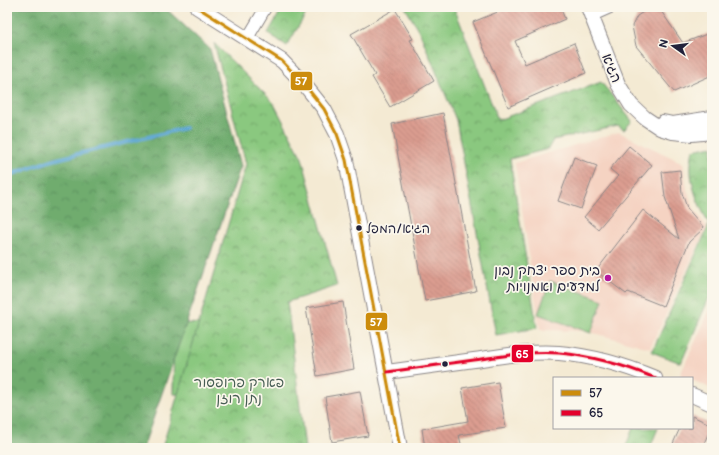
<svg xmlns="http://www.w3.org/2000/svg" width="719" height="455" viewBox="0 0 719 455" font-family="'Balsamiq Sans','Playpen Sans Hebrew',sans-serif">
  <defs>
    <pattern id="forest-crowns" width="20" height="18" patternUnits="userSpaceOnUse"><rect width="20" height="18" fill="#6fac6e"/><path d="M2 6a3 3 0 1 1 6 0M12 15a3 3 0 1 1 6 0" fill="none" stroke="#5b8c5c"/></pattern>
    <pattern id="park-crowns" width="20" height="18" patternUnits="userSpaceOnUse"><rect width="20" height="18" fill="#8ac87f"/><path d="M2 6a3 3 0 1 1 6 0M12 15a3 3 0 1 1 6 0" fill="none" stroke="#70a269"/></pattern>
    <pattern id="building-back-hatch" width="6" height="6" patternUnits="userSpaceOnUse"><rect width="6" height="6" fill="#dc9d90"/><path d="M-1 5l2 2M0 0l6 6M5-1l2 2" fill="none" stroke="#b28077"/></pattern>
  </defs>
  <rect width="100%" height="100%" fill="#fbf7ec"/>
  <filter id="ink" filterUnits="userSpaceOnUse"><feTurbulence type="fractalNoise" baseFrequency=".025" numOctaves="2"/><feDisplacementMap in="SourceGraphic" scale="8" xChannelSelector="R" yChannelSelector="G"/><feConvolveMatrix kernelMatrix="1 2 1 2 8 2 1 2 1" color-interpolation-filters="sRGB"/></filter>
  <filter id="wash" filterUnits="userSpaceOnUse"><feTurbulence type="fractalNoise" baseFrequency=".012" numOctaves="4" result="noise"/><feDisplacementMap in="SourceGraphic" scale="16" xChannelSelector="R" yChannelSelector="G"/><feGaussianBlur stdDeviation="0.9" result="paint"/><feColorMatrix in="noise" values="0 0 0 0 0 0 0 0 0 0 0 0 0 0 0 0 0 1.4 0 .05"/><feComposite in="paint" operator="in"/></filter>
  <g filter="url(#wash)">
    <rect width="100%" height="100%" fill="#f4ead3"/>
    <g fill="#f5d3c2">
      <path d="M 619,132 L 683,163 L 687,190 L 694,209 L 707,227 L 650,348 L 586,331 L 540,330 L 515,163 Z"/>
      <path d="M 712,305 L 712,389 L 692,380 L 692,378 L 688,378 L 680,375 Z"/>
    </g>
    <g fill="#8ac87f" stroke="#56755d">
      <path d="M 550,281 L 603,300 L 591,333 L 538,314 Z"/>
      <path d="M 174,323 L 218,324 L 220,395 L 173,394 Z"/>
    </g>
    <path fill="url(#forest-crowns)" stroke="#486754" d="M 7,7 L 164,7 L 210,49 L 241,166 L 143,448 L 7,448 Z"/>
    <g fill="url(#park-crowns)" stroke="#56755d">
      <path d="M 283,7 L 310,7 L 287,46 L 268,33 Z"/>
      <path d="M 405,7 L 454,7 L 498,120 L 601,82 L 632,121 L 624,130 L 618,126 L 553,140 L 548,149 L 510,159 L 537,328 L 496,335 L 456,120 L 420,33 Z"/>
      <path d="M 214,43 L 273,102 L 302,158 L 337,286 L 287,302 L 305,448 L 162,448 L 246,164 Z"/>
      <path d="M 712,146 L 712,291 L 681,363 L 652,352 L 709,225 C 697,200 686,179 693,150 Z"/>
      <path d="M 633,428 L 658,428 L 650,448 L 625,448 Z"/>
    </g>
    <g fill="none" stroke-linecap="round" stroke-linejoin="round">
      <path stroke="#5fa8d6" stroke-width="4" d="M 7,176 L 49,161 L 185,128"/>
    </g>
    <g id="blocks">
      <g fill="url(#building-back-hatch)">
        <path d="M 510,7 L 560,7 L 565,19 L 515,41 L 525,64 L 574,43 L 586,73 L 508,107 L 473,22 Z"/>
        <path d="M 395,9 L 413,39 L 410,40 L 434,81 L 390,107 L 372,77 L 375,75 L 351,34 Z"/>
        <path d="M 648,9 L 661,11 L 683,43 L 712,32 L 712,75 L 674,92 L 636,46 L 632,26 L 637,16 Z"/>
        <path d="M 443,113 L 476,291 L 425,301 L 392,124 Z"/>
        <path d="M 629,146 L 652,165 L 598,229 L 584,217 L 618,176 L 610,169 Z"/>
        <path d="M 574,157 L 597,166 L 581,209 L 558,201 Z"/>
        <path d="M 680,170 L 682,193 L 687,208 L 704,228 L 689,242 L 663,306 L 628,292 L 626,294 L 596,271 L 643,210 L 679,239 L 665,197 L 662,172 Z"/>
        <path d="M 343,302 L 354,369 L 317,376 L 306,308 Z"/>
        <path d="M 498,382 L 506,428 L 459,435 L 462,448 L 425,448 L 422,429 L 468,421 L 462,388 Z"/>
        <path d="M 360,391 L 368,436 L 332,442 L 325,397 Z"/>
        <path d="M 692,416 L 712,425 L 702,448 L 671,448 L 680,428 L 692,428 Z"/>
      </g>
    </g>
  </g>
  <g filter="url(#ink)">
    <use href="#blocks" fill-opacity="0" stroke="#8b8687" stroke-width="1"/>
    <g fill="none" stroke-linecap="round" stroke-linejoin="round">
      <defs>
        <g id="minor">
          <path d="M 591,16 L 611,7"/>
          <path d="M 247,39 L 266,7"/>
        </g>
        <g id="tertiary">
          <path d="M 197,7 L 282,61 L 304,84 L 324,109 L 337,134 L 346,160 L 400,448"/>
          <path d="M 588,7 L 618,84 L 631,105 L 645,118 L 660,128 L 673,132 L 692,134 L 712,132"/>
          <path d="M 663,122 L 673,124 L 712,118"/>
          <path d="M 387,372 C 416,368 445,364 474,360 C 502,356 530,351 559,353 C 592,356 624,365 655,378"/>
          <path d="M 692,395 L 712,404"/>
        </g>
      </defs>
      <use href="#minor" stroke="#8b8687" stroke-width="13"/>
      <use href="#tertiary" stroke="#8b8687" stroke-width="16"/>
      <use href="#minor" stroke="#fff" stroke-width="11"/>
      <use href="#tertiary" stroke="#fff" stroke-width="14"/>
      <defs>
        <path id="bus-1" d="M 197,7 L 282,61 L 304,84 L 324,109 L 337,134 L 346,160 L 400,448"/>
        <path id="bus-2" d="M 387,372 C 416,368 445,364 474,360 C 502,356 530,351 559,353 C 592,356 624,365 655,378"/>
      </defs>
      <use href="#bus-1" stroke="#fbf7ec" stroke-width="6"/>
      <use href="#bus-2" stroke="#fbf7ec" stroke-width="6"/>
      <use href="#bus-1" stroke="#cc8c0c" stroke-width="3"/>
      <use href="#bus-2" stroke="#e4002b" stroke-width="3"/>
    </g>
  </g>
  <g fill="#22223b" stroke="#fbf7ec" stroke-width="1.5">
    <circle cx="359" cy="228" r="3.5"/>
    <circle cx="445" cy="364" r="3.5"/>
  </g>
  <circle fill="#b5179e" stroke="#fbf7ec" stroke-width="1.5" cx="608" cy="278" r="4"/>
  <g text-anchor="middle" stroke-width="3.5" stroke-linejoin="round" paint-order="stroke">
    <g font-size="13" fill="#22223b" stroke="#fbf7ec" text-anchor="start">
      <text x="366" y="233">הגיא/המפל</text>
    </g>
    <g font-size="14" fill="#22223b" stroke="#fbf7ec">
      <text transform="translate(612 68) rotate(68)" y="5">הגיא</text>
    </g>
    <g font-size="14" fill="#22223b" stroke="#fbf7ec" text-anchor="end">
      <text x="600" y="275">בית ספר יצחק נבון<tspan x="600" dy="16">למדעים ואמנויות</tspan></text>
    </g>
    <g font-size="14" fill="#465c53" stroke="#fbf7ec">
      <text x="239" y="387">פארק פרופסור<tspan x="239" dy="16">נתן רוזן</tspan></text>
    </g>
  </g>
  <g stroke="#fbf7ec" stroke-width="1.5">
    <rect x="290" y="71" width="23" height="20" rx="4" fill="#cc8c0c"/>
    <rect x="365" y="312" width="23" height="19" rx="4" fill="#cc8c0c"/>
    <rect x="511" y="344" width="23" height="19" rx="4" fill="#e4002b"/>
  </g>
  <g font-size="11" text-anchor="middle" font-weight="bold" fill="#fff">
    <text x="301" y="85">57</text>
    <text x="376" y="326">57</text>
    <text x="522" y="358">65</text>
  </g>
  <rect width="719" height="455" fill="none" stroke="#fbf7ec" stroke-width="24"/>
  <rect x="553" y="377" width="140" height="52" fill="#fbf7ec" stroke="#a4a2a5"/>
  <rect x="561" y="390" width="20" height="6" fill="#cc8c0c" stroke="#a4a2a5"/>
  <text x="589" y="397" font-size="12" fill="#22223b">57</text>
  <rect x="561" y="410" width="20" height="6" fill="#e4002b" stroke="#a4a2a5"/>
  <text x="589" y="417" font-size="12" fill="#22223b">65</text>
  <g transform="translate(673 46) rotate(284)" stroke="#fbf7ec" stroke-width="3" paint-order="stroke">
  <path d="M0-3L7 15L0 10L-7 15Z" fill="#22223b"/>
  <text y="-6" font-size="11" font-weight="bold" text-anchor="middle" fill="#22223b">N</text>
  </g>
</svg>
